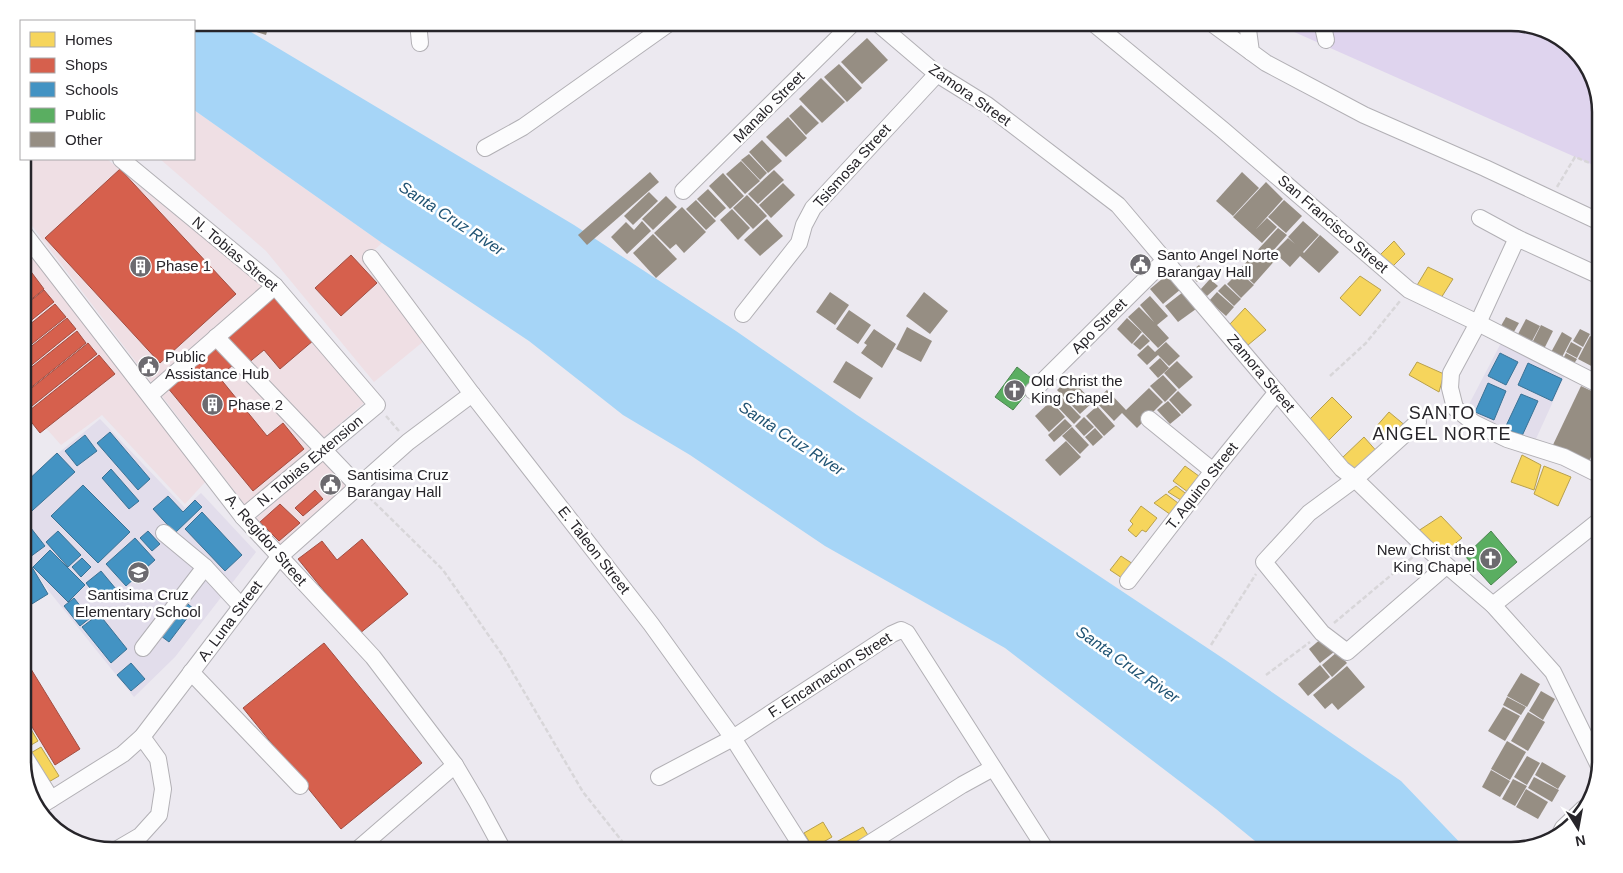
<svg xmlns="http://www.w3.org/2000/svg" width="1623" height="873" viewBox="0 0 1623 873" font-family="Helvetica,sans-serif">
  <rect width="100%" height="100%" fill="#ece9f0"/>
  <g fill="#efdfe4">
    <path d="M 194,110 L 382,243 L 372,252 L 424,341 L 374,382 L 266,251 L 160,159 L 194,159 Z"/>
    <path d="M 23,159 L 107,159 L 257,281 L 277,292 L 364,403 L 245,505 L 23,214 Z"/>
    <path d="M 23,241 L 206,481 L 185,504 L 102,415 L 61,445 L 23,402 Z"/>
    <path d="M 324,459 L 349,487 L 278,548 L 252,522 Z"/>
  </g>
  <g fill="#e2ddeb">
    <path d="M 1502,341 L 1566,373 L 1535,441 L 1465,412 Z"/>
    <path d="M 100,419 L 185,508 L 201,493 L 256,552 L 175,657 L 134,697 L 48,590 L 23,554 L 23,482 Z"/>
  </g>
  <path fill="#dfd4ee" d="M 1511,22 L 1551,32 L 1586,63 L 1600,107 L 1600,168 L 1274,23 Z"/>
  <path fill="#a6d5f7" d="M 194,23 L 236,23 L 574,225 L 736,331 L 857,415 L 1224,659 L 1401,781 L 1467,850 L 1266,850 L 1216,809 L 1005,648 L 825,546 L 690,455 L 623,415 L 529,341 L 382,243 L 194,110 Z"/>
  <g fill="#f6d55c" stroke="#b8a04d">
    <path d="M 1394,241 L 1405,254 L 1390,269 L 1377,258 Z"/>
    <path d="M 1428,267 L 1453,279 L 1441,298 L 1416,287 Z"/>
    <path d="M 1360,276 L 1381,290 L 1360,316 L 1340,298 Z"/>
    <path d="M 1245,308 L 1266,330 L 1248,345 L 1230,324 Z"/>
    <path d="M 1417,362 L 1444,374 L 1439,392 L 1409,375 Z"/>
    <path d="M 1332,397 L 1352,417 L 1328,441 L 1308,421 Z"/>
    <path d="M 1389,412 L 1407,427 L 1390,442 L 1375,428 Z"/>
    <path d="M 1364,437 L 1379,454 L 1357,475 L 1341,459 Z"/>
    <path d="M 1522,455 L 1541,465 L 1534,490 L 1511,482 Z"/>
    <path d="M 1185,466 L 1203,479 L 1192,495 L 1173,481 Z"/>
    <path d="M 1544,466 L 1571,477 L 1558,506 L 1534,494 Z"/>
    <path d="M 1176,486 L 1189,496 L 1184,502 L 1168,492 Z"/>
    <path d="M 1166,494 L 1182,506 L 1174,517 L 1154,503 Z"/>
    <path d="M 1141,506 L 1157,518 L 1146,532 L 1142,530 L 1136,537 L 1128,530 L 1133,524 L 1130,521 Z"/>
    <path d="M 1441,516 L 1462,538 L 1439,557 L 1415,533 Z"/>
    <path d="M 1121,556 L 1136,566 L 1125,580 L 1110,570 Z"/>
    <path d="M 23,716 L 38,741 L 26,748 L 23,742 Z"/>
    <path d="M 41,747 L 59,776 L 47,783 L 29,754 Z"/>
    <path d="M 24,772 L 34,788 L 31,790 Z"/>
    <path d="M 823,822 L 832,837 L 813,848 L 804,833 Z"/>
    <path d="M 863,827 L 872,842 L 856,850 L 822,850 Z"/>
  </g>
  <g fill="#d6604d" stroke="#a24e42">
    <path d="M 120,169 L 236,294 L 160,363 L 45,238 Z"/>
    <path d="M 351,255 L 377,283 L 341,316 L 315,288 Z"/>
    <path d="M 23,261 L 44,289 L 23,306 Z"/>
    <path d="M 44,290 L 54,302 L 23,327 L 23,307 Z"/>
    <path d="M 275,294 L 314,340 L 280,369 L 264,350 L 247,364 L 223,337 Z"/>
    <path d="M 55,304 L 66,317 L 23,351 L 23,330 Z"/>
    <path d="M 67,318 L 76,329 L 23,372 L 23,353 Z"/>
    <path d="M 77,331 L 86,343 L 23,394 L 23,374 Z"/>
    <path d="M 88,343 L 97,354 L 27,410 L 23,404 L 23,395 Z"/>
    <path d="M 218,345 L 234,364 L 219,377 L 267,436 L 283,423 L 304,449 L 253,491 L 167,387 Z"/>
    <path d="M 99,355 L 115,374 L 40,433 L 25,414 Z"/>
    <path d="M 315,490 L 323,499 L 303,516 L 295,508 Z"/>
    <path d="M 280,504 L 300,523 L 279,541 L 260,522 Z"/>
    <path d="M 362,539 L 408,594 L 359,634 L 298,559 L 322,541 L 337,560 Z"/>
    <path d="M 324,643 L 422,763 L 341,829 L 243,708 Z"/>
    <path d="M 23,656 L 80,749 L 55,765 L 23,712 Z"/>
  </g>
  <g fill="#4393c3" stroke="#3b7295">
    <path d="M 1500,353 L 1518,362 L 1506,385 L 1488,376 Z"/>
    <path d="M 1528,363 L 1562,379 L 1552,401 L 1518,385 Z"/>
    <path d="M 1488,383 L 1506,391 L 1494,420 L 1475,412 Z"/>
    <path d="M 1521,394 L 1538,401 L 1522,436 L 1505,428 Z"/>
    <path d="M 110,432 L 150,479 L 138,490 L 97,443 Z"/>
    <path d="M 85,435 L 97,451 L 77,466 L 65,451 Z"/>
    <path d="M 57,453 L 75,472 L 23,519 L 23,485 Z"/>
    <path d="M 111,469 L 139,501 L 129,509 L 102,478 Z"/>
    <path d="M 83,485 L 130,532 L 98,563 L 51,516 Z"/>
    <path d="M 168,496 L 183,512 L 195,500 L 202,507 L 175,533 L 153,509 Z"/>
    <path d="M 202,512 L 242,555 L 225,571 L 185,529 Z"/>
    <path d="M 27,523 L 45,546 L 30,557 L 23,548 L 23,527 Z"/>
    <path d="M 58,531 L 81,555 L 68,567 L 46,542 Z"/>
    <path d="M 148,531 L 160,544 L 152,551 L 140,538 Z"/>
    <path d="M 135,538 L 155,560 L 126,586 L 106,564 Z"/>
    <path d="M 50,550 L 85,585 L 68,602 L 33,567 Z"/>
    <path d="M 23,552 L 48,594 L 27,607 L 23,600 Z"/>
    <path d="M 82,558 L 91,567 L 81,577 L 72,567 Z"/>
    <path d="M 101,571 L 116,589 L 101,602 L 86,583 Z"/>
    <path d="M 74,598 L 90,618 L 80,626 L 64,606 Z"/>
    <path d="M 183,600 L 194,609 L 169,642 L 157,633 Z"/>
    <path d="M 99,614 L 127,649 L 111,663 L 82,627 Z"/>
    <path d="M 131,663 L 145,679 L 131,691 L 117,675 Z"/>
  </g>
  <g fill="#5aae61" stroke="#4b8550">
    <path d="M 1140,255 L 1149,265 L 1141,272 L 1132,263 Z"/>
    <path d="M 1017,367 L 1036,382 L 1013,410 L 995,397 Z"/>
    <path d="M 331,474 L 341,484 L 331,494 L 320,483 Z"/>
    <path d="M 1491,531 L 1517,562 L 1491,585 L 1465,556 Z"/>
  </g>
  <g fill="#968e83">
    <path d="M 231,22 L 250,22 L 247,29 Z"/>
    <path d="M 253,22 L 270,22 L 266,35 L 250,30 Z"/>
    <path d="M 272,22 L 287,22 L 285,30 L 271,25 Z"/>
    <path d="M 867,38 L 888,60 L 862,84 L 841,62 Z"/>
    <path d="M 839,64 L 862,88 L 847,102 L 824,77 Z"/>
    <path d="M 821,78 L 845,102 L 822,123 L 799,99 Z"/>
    <path d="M 801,105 L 819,123 L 806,135 L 789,116 Z"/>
    <path d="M 788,117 L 807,138 L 786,157 L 766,137 Z"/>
    <path d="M 762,140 L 782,161 L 768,173 L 749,152 Z"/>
    <path d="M 749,154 L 767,173 L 760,180 L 741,160 Z"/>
    <path d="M 741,161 L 760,181 L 745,194 L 726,174 Z"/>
    <path d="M 774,170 L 784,180 L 758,204 L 748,194 Z"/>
    <path d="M 650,172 L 659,182 L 587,245 L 578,235 Z"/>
    <path d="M 1242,172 L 1259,188 L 1233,216 L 1216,201 Z"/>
    <path d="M 723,173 L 744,196 L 730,209 L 709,186 Z"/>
    <path d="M 1266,182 L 1283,199 L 1256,229 L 1267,218 L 1277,227 L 1262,243 L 1233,217 Z"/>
    <path d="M 783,183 L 795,195 L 771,218 L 759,205 Z"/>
    <path d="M 708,189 L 726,208 L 715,218 L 697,199 Z"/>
    <path d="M 649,192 L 658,201 L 633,225 L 624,216 Z"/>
    <path d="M 747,195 L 767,216 L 753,229 L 733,208 Z"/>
    <path d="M 666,196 L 677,207 L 653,230 L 642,219 Z"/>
    <path d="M 696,200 L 716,221 L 706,230 L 686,209 Z"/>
    <path d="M 1284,200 L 1302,216 L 1286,233 L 1268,217 Z"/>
    <path d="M 682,207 L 706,232 L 684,253 L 676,244 L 670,249 L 654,233 Z"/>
    <path d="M 732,209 L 750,228 L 738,240 L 720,220 Z"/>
    <path d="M 767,219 L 783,236 L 760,256 L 744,240 Z"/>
    <path d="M 642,221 L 651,231 L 627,254 L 611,237 L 626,222 L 634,230 Z"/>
    <path d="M 1303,221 L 1319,235 L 1303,252 L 1304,253 L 1320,235 L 1339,252 L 1319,273 L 1300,256 L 1290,267 L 1274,252 L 1288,238 L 1295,244 L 1288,237 Z"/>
    <path d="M 1278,228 L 1287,235 L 1271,253 L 1277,258 L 1254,284 L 1239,270 Z"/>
    <path d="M 653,234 L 677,259 L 656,278 L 633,253 Z"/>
    <path d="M 1199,265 L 1207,274 L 1197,282 L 1189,273 Z"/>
    <path d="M 1239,272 L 1254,285 L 1241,298 L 1227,284 Z"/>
    <path d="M 1168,274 L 1181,289 L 1163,304 L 1150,289 Z"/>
    <path d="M 1210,279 L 1218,286 L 1207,296 L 1200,290 Z"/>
    <path d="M 1225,284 L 1241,299 L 1234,306 L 1218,291 Z"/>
    <path d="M 830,292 L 849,305 L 835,325 L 816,312 Z"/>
    <path d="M 924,292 L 948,311 L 930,334 L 906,316 Z"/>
    <path d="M 1183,292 L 1196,309 L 1178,322 L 1165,306 Z"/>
    <path d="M 1217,292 L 1234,307 L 1226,316 L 1209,301 Z"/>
    <path d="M 1150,296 L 1168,316 L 1157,325 L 1169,338 L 1158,348 L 1128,317 L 1139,307 L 1154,322 L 1140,305 Z"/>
    <path d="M 849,310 L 871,325 L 858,344 L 836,329 Z"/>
    <path d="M 1506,317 L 1519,323 L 1511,337 L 1498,331 Z"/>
    <path d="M 1127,318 L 1142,332 L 1132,344 L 1117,329 Z"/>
    <path d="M 1526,319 L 1540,326 L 1531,343 L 1517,336 Z"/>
    <path d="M 1541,325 L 1553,331 L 1543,351 L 1531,345 Z"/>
    <path d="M 907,327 L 932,341 L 921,362 L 896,349 Z"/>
    <path d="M 874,329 L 896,344 L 882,368 L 861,353 L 867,345 L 864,343 Z"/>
    <path d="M 1580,329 L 1590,334 L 1583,347 L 1573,341 Z"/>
    <path d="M 1562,332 L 1572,338 L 1560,361 L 1549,356 Z"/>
    <path d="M 1143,334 L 1150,341 L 1140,350 L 1133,344 Z"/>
    <path d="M 1590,336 L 1600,341 L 1600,363 L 1597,369 L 1578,359 Z"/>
    <path d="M 1166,342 L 1180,356 L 1169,366 L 1158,355 L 1147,365 L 1137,355 L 1148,345 L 1155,352 Z"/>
    <path d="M 1571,342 L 1582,348 L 1577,358 L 1566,352 Z"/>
    <path d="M 1566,353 L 1577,359 L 1572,367 L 1562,361 Z"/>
    <path d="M 1160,358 L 1169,368 L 1158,378 L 1149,368 Z"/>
    <path d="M 846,361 L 873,378 L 860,399 L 833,382 Z"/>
    <path d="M 1177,361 L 1193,377 L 1179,389 L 1164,373 Z"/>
    <path d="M 1163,375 L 1177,390 L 1165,402 L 1150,386 Z"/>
    <path d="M 1070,378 L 1093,402 L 1080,414 L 1057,390 Z"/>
    <path d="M 1581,386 L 1600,395 L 1600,437 L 1587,466 L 1551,449 Z"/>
    <path d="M 1149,388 L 1163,402 L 1137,428 L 1122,413 L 1114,421 L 1095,401 L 1107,390 L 1126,410 Z"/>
    <path d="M 1178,391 L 1192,405 L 1182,414 L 1169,400 Z"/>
    <path d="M 1058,393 L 1081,417 L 1074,424 L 1051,400 Z"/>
    <path d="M 1051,401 L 1065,417 L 1049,432 L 1035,416 Z"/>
    <path d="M 1168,401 L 1181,415 L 1170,424 L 1157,410 Z"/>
    <path d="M 1097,406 L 1115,426 L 1104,436 L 1086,416 Z"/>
    <path d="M 1084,417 L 1094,427 L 1084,436 L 1075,426 Z"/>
    <path d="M 1065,419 L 1072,426 L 1054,442 L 1048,435 Z"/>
    <path d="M 1072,427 L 1089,445 L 1080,454 L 1062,436 Z"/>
    <path d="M 1095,428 L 1103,437 L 1093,446 L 1085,437 Z"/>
    <path d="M 1066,441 L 1081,457 L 1060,476 L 1045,460 Z"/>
    <path d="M 1322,638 L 1334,652 L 1320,663 L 1309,649 Z"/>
    <path d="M 1337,652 L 1347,663 L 1332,677 L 1322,665 Z"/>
    <path d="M 1320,665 L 1330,677 L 1308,696 L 1298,684 Z"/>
    <path d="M 1347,666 L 1365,687 L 1338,710 L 1332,703 L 1325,709 L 1313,695 Z"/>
    <path d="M 1521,673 L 1540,684 L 1527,707 L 1507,696 Z"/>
    <path d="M 1541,691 L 1555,699 L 1543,720 L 1529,711 Z"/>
    <path d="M 1507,697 L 1526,707 L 1521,715 L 1503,705 Z"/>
    <path d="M 1503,707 L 1520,716 L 1505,741 L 1488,731 Z"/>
    <path d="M 1528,712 L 1545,722 L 1528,751 L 1511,741 Z"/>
    <path d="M 1507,741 L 1526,752 L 1510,780 L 1491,769 Z"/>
    <path d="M 1527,756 L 1540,763 L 1527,785 L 1514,777 Z"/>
    <path d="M 1542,762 L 1566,776 L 1558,789 L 1535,775 Z"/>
    <path d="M 1491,770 L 1510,781 L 1500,797 L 1482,787 Z"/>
    <path d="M 1534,777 L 1559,790 L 1552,802 L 1528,788 Z"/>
    <path d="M 1513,779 L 1527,786 L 1515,806 L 1502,799 Z"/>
    <path d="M 1526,789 L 1548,802 L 1538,819 L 1516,807 Z"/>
  </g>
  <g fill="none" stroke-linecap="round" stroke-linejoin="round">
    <defs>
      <g id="minor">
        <path d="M 418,22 L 420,43"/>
        <path d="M 876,22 L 937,74 L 987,105 L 1118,205 L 1342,469 L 1355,479 L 1424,546 L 1493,605 L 1553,672 L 1599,766"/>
        <path d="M 1092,22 L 1223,130 L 1409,290 L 1478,323 L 1600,385"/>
        <path d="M 1210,22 L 1251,52"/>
        <path d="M 1247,22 L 1251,52 L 1266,63 L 1364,115 L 1485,168 L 1600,222"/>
        <path d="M 1322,22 L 1326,40"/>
        <path d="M 485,148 L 523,127 L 671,22"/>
        <path d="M 121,159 L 275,286 L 377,405 L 243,517"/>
        <path d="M 683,191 L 854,22"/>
        <path d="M 1480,218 L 1517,238"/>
        <path d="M 23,232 L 243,517 L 373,657 L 455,765 L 477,802 L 503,850"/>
        <path d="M 371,258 L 472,394 L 651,624 L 733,738 L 804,850"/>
        <path d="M 1600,276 L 1517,238 L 1478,323 L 1451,373 L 1450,388 L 1455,408 L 1474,423 L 1507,439 L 1564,457 L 1600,475"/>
        <path d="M 743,314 L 799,243 L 804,225 L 813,208 L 937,74"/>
        <path d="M 216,337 L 358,486"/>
        <path d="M 1033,391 L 1165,260"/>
        <path d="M 150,395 L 275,286"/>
        <path d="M 1149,419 L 1213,471"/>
        <path d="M 1418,422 L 1355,479 L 1309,513 L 1264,562 L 1322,633 L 1347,652 L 1446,566"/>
        <path d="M 164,533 L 205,567 L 241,606"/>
        <path d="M 1128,581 L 1213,471 L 1277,392"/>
        <path d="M 1493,605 L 1600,520"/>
        <path d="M 143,648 L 205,567"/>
        <path d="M 191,672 L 300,786"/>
        <path d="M 23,754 L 51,799"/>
        <path d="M 659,777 L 733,738 L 892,634 L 901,630 L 907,633 L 1046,850"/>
        <path d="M 37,808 L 123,754 L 142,737 L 279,557 L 408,442 L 472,394"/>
        <path d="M 1560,834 L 1563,828 L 1583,809"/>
        <path d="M 116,850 L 140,836 L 159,815 L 163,789 L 158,759 L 142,737"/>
        <path d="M 357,850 L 455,765"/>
        <path d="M 859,850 L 962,785 L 993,768"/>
      </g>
    </defs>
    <use href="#minor" stroke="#b2b0b5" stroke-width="18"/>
    <g stroke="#d8d6d9" stroke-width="2.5" stroke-dasharray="5 2.5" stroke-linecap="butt">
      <path d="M 1557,187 L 1575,157 L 1600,167"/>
      <path d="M 1330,376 L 1366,343 L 1400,301"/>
      <path d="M 386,416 L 399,431"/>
      <path d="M 369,497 L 443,570 L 503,656 L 583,792 L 629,850"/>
      <path d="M 1334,623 L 1414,556"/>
      <path d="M 1211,645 L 1256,574"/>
      <path d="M 1266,675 L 1310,642"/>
    </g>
    <use href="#minor" stroke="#fcfcfd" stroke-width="16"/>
  </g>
  <defs>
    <symbol id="civic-disc" viewBox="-11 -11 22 22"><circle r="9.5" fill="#6c6a6f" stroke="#fff"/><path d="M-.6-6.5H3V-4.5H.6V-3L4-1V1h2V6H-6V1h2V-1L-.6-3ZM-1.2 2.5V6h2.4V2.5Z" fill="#fff"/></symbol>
    <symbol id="building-disc" viewBox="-11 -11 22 22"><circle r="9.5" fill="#6c6a6f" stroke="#fff"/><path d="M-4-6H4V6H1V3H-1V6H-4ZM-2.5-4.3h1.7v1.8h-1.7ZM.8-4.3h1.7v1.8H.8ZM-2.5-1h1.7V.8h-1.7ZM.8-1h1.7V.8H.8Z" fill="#fff"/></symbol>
    <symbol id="church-disc" viewBox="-11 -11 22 22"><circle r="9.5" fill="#6c6a6f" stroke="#fff"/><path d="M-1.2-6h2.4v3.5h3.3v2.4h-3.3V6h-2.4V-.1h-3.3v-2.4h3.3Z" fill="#fff"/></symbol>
    <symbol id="school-disc" viewBox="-11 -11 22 22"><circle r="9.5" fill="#6c6a6f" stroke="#fff"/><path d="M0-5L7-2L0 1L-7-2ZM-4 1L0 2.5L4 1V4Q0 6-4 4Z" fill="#fff"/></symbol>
  </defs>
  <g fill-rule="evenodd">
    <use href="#civic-disc" x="1128" y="252" width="25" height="25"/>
    <use href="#building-disc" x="128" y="254" width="25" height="25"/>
    <use href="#civic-disc" x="136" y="354" width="25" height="25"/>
    <use href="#church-disc" x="1002" y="378" width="25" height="25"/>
    <use href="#building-disc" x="200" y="392" width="25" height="25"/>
    <use href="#civic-disc" x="318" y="472" width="25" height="25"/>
    <use href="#church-disc" x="1478" y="546" width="25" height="25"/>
    <use href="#school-disc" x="126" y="560" width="25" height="25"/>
  </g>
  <g text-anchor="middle" stroke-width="5" stroke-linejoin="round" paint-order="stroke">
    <g font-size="15" fill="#27252a" stroke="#fff">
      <text transform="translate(970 95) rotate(35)" y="5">Zamora Street</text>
      <text transform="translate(769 107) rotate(-45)" y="5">Manalo Street</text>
      <text transform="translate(852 166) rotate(-48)" y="5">Tsismosa Street</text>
      <text transform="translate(1333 224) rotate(41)" y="5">San Francisco Street</text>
      <text transform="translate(235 254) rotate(40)" y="5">N. Tobias Street</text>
      <text transform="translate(1099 326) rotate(-45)" y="5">Apo Street</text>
      <text transform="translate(1261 373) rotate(50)" y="5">Zamora Street</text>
      <text transform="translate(310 461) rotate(-40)" y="5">N. Tobias Extension</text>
      <text transform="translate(1202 486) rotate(-52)" y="5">T. Aquino Street</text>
      <text transform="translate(266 540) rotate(49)" y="5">A. Regidor Street</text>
      <text transform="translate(594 550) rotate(52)" y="5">E. Taleon Street</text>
      <text transform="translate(230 621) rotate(-53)" y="5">A. Luna Street</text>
      <text transform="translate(830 675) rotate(-33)" y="5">F. Encarnacion Street</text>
    </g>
    <g font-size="15" fill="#27252a" stroke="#fff" text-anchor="start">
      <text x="1157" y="260">Santo Angel Norte<tspan x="1157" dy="17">Barangay Hall</tspan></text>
      <text x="156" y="271">Phase 1</text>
      <text x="165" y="362">Public<tspan x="165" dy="17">Assistance Hub</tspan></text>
      <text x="1031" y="386">Old Christ the<tspan x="1031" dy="17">King Chapel</tspan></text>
      <text x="228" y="410">Phase 2</text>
      <text x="347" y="480">Santisima Cruz<tspan x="347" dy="17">Barangay Hall</tspan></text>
      <text x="1475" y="555" text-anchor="end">New Christ the<tspan x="1475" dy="17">King Chapel</tspan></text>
      <text x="138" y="600" text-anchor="middle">Santisima Cruz<tspan x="138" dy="17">Elementary School</tspan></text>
    </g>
    <g font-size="16" font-style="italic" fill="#205373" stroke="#fff">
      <text transform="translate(452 218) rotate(33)" y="6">Santa Cruz River</text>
      <text transform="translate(792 438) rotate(33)" y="6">Santa Cruz River</text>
      <text transform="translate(1128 664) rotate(35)" y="6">Santa Cruz River</text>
    </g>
    <g font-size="18" letter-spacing="1" fill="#27252a" stroke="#fff">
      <text x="1442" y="419">SANTO<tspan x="1442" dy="21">ANGEL NORTE</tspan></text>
    </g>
  </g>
  <path d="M0 0H1623V873H0ZM112 31H1511A81 81 0 0 1 1592 112V761A81 81 0 0 1 1511 842H112A81 81 0 0 1 31 761V112A81 81 0 0 1 112 31Z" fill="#fff" fill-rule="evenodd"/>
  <path fill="none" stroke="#27252a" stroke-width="2.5" d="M112 31H1511A81 81 0 0 1 1592 112V761A81 81 0 0 1 1511 842H112A81 81 0 0 1 31 761V112A81 81 0 0 1 112 31Z"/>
  <rect x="20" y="20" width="175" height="140" fill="#ffffff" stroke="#a9a8aa"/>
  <rect x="30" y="32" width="25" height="15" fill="#f6d55c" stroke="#a9a8aa"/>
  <text x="65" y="45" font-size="15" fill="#27252a">Homes</text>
  <rect x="30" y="58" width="25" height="15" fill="#d6604d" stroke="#a9a8aa"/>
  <text x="65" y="70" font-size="15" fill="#27252a">Shops</text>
  <rect x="30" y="82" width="25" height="15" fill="#4393c3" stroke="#a9a8aa"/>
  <text x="65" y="95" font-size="15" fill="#27252a">Schools</text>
  <rect x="30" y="108" width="25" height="15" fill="#5aae61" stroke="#a9a8aa"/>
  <text x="65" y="120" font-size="15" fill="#27252a">Public</text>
  <rect x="30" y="132" width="25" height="15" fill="#968e83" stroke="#a9a8aa"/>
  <text x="65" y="145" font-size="15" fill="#27252a">Other</text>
  <g transform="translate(1578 828) rotate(169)" stroke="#ffffff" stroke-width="4" paint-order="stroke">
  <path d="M0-4L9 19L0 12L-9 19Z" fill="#27252a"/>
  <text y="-8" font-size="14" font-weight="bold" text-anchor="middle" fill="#27252a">N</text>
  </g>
</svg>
